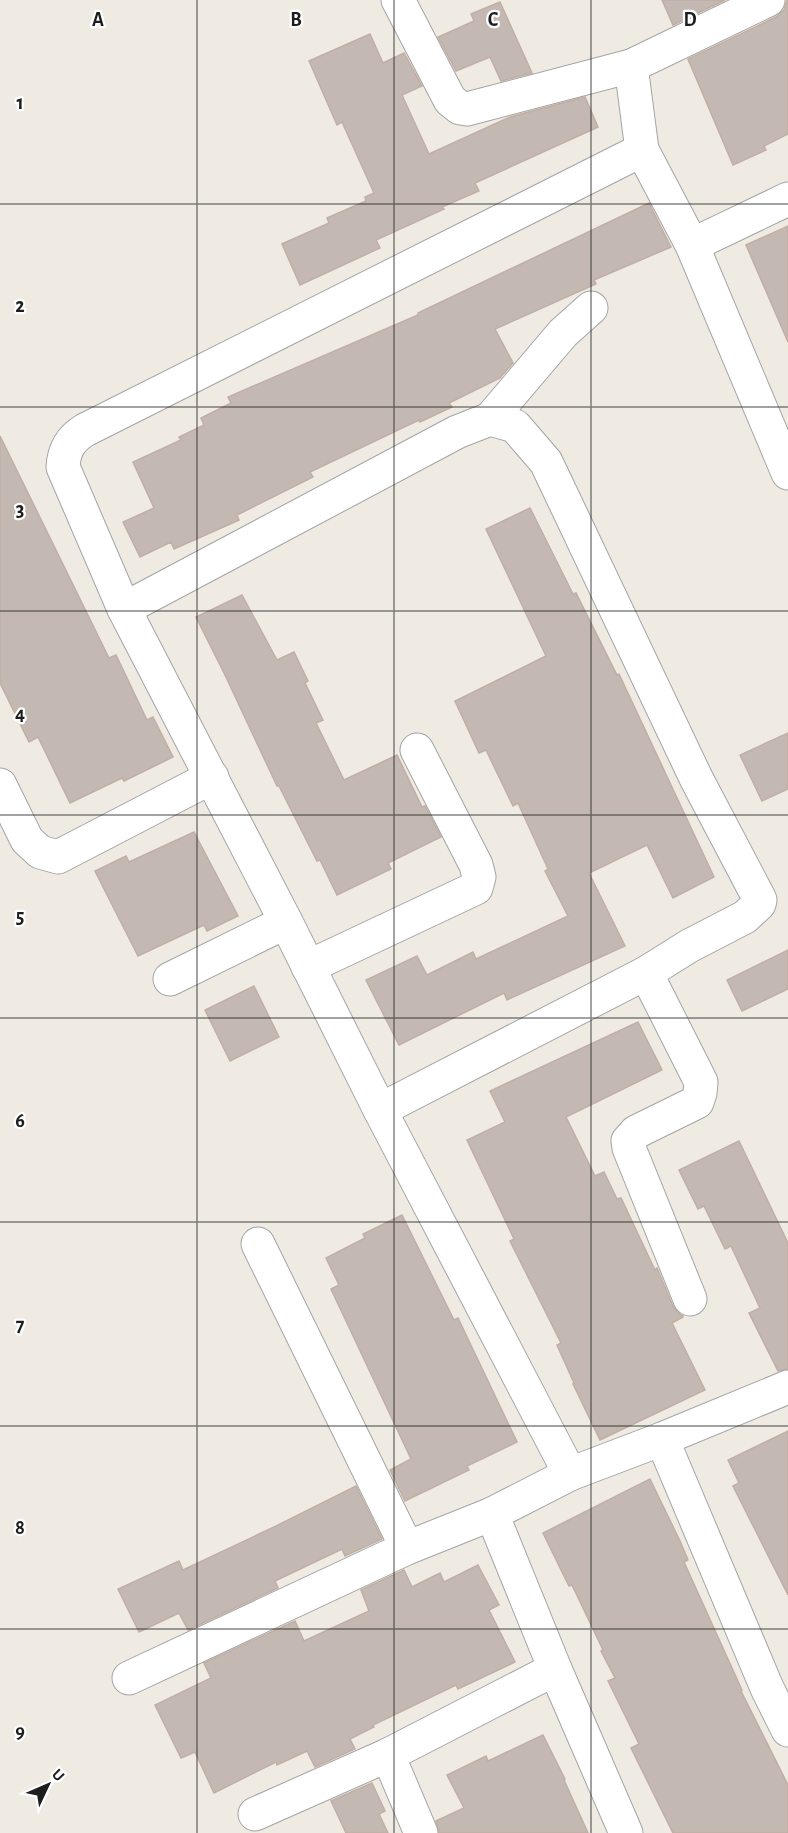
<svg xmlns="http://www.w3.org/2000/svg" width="788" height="1833" viewBox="0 0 788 1833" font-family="'Alegreya Sans',sans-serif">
  <rect width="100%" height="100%" fill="#efeae2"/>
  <g fill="#c3b9b2" stroke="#c1afa4" stroke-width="1.5">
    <path d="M 662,0 L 725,0 L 673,25 Z"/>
    <path d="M 787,0 L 788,0 L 788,134 L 764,146 L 766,150 L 733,165 L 688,59 L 776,17 L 784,10 Z"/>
    <path d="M 500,2 L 532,73 L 501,81 L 490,57 L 456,71 L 438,37 L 474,21 L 471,14 Z"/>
    <path d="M 370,34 L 383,63 L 404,53 L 422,86 L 402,95 L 429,154 L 510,117 L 585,97 L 598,127 L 475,183 L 479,191 L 442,207 L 444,209 L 376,240 L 380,248 L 300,285 L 282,244 L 329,223 L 327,218 L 366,201 L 365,197 L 374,193 L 342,122 L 337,125 L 309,61 Z"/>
    <path d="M 649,203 L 671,247 L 594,280 L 596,284 L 495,329 L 513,363 L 500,378 L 449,403 L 452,407 L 420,422 L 419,420 L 310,472 L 313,477 L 237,515 L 239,520 L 174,549 L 171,542 L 140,557 L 123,522 L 154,508 L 133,462 L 181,440 L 179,437 L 204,425 L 201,418 L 231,403 L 228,397 L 418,315 L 418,313 Z"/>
    <path d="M 788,226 L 788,342 L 746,245 Z"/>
    <path d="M 0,436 L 109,658 L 116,655 L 147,720 L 153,717 L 173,757 L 124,781 L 122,778 L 70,803 L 38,737 L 29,742 L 0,683 Z"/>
    <path d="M 530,508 L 573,594 L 576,593 L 617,675 L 619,674 L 714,877 L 673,898 L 647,845 L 589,873 L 625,946 L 507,1000 L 504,993 L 399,1045 L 366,980 L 417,956 L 427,975 L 473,952 L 476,959 L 568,916 L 545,871 L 548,869 L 518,803 L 513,806 L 486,750 L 479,753 L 455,701 L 546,656 L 486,529 Z"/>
    <path d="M 242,595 L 277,660 L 294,652 L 308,681 L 305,683 L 323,720 L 316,723 L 344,780 L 397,755 L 422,807 L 425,806 L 441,837 L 388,863 L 391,869 L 337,895 L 320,860 L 317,861 L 279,786 L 277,786 L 225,675 L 196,617 Z"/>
    <path d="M 788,733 L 788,789 L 762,801 L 740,755 Z"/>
    <path d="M 194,832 L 238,916 L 207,931 L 204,925 L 138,956 L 95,871 L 126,856 L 129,862 Z"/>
    <path d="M 788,950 L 788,989 L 742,1011 L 727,980 Z"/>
    <path d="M 254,986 L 279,1037 L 230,1061 L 205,1010 Z"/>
    <path d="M 638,1022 L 662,1070 L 566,1117 L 595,1176 L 604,1172 L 617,1199 L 621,1198 L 655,1270 L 657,1268 L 673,1306 L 678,1313 L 683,1316 L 683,1317 L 672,1323 L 705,1390 L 600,1440 L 573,1384 L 574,1383 L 557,1345 L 561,1343 L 510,1241 L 514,1239 L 467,1140 L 505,1122 L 490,1091 Z"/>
    <path d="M 739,1141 L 788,1243 L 788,1369 L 778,1371 L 749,1313 L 760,1308 L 731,1246 L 725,1249 L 704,1206 L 698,1209 L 679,1170 Z"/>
    <path d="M 402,1215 L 454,1320 L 458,1318 L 517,1442 L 467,1466 L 469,1470 L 405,1501 L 390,1470 L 411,1459 L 331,1289 L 339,1285 L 326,1258 L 365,1238 L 363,1234 Z"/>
    <path d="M 788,1431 L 788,1595 L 733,1486 L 739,1483 L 728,1460 Z"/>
    <path d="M 650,1479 L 680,1541 L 688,1560 L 684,1562 L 742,1690 L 741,1691 L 788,1785 L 788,1833 L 673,1833 L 631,1748 L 639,1744 L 608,1681 L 615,1678 L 601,1651 L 603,1650 L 572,1585 L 569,1586 L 543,1533 Z"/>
    <path d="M 356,1486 L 382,1539 L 345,1556 L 342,1549 L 275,1581 L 278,1588 L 188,1630 L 179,1613 L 139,1632 L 118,1589 L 179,1561 L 183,1570 L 274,1527 Z"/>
    <path d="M 478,1565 L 499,1605 L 489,1610 L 515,1662 L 458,1689 L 456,1685 L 373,1725 L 374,1727 L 350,1739 L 355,1749 L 315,1767 L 307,1751 L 277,1765 L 276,1762 L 214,1793 L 195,1752 L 181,1758 L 155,1705 L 211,1678 L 204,1663 L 295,1621 L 304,1641 L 369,1611 L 361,1590 L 404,1570 L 412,1587 L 440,1573 L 444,1582 Z"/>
    <path d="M 543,1735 L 565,1779 L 564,1780 L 588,1833 L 439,1833 L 436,1821 L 464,1808 L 447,1775 L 486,1756 L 488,1761 Z"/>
    <path d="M 372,1783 L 385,1811 L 379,1814 L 388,1833 L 346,1833 L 331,1801 Z"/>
  </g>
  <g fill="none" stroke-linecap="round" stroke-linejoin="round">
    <defs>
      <g id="street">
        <path d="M 398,0 L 450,100 L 460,108 L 467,109 L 631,66"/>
        <path d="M 768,0 L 631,66 L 642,150 L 692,245 L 788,473"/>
        <path d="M 692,245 L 788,199"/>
        <path d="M 490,419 L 563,333 L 591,308"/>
        <path d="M 124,609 L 457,432 L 490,419 L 515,426 L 546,462 L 696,778 L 757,894 L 760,900 L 759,904 L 745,917 L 689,946 L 646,973 L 380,1110"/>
        <path d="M 0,785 L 27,840 L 40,852 L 58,857 L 212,777"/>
        <path d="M 308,967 L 476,888 L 479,877 L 476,865 L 417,750"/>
        <path d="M 646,973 L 701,1082 L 700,1093 L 697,1102 L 636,1132 L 628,1141 L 629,1148 L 690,1299"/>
        <path d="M 170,979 L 286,922"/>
        <path d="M 258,1244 L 407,1548"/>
        <path d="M 662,1439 L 767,1688 L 788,1730"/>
        <path d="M 570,1474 L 380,1110 L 286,922 L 124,609 L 63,467 C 64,450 70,439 85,430 L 642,150"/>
        <path d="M 492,1514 L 555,1669 L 626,1833"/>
        <path d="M 129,1678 L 407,1548 L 492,1514 L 570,1474 L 662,1439 L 788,1387"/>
        <path d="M 388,1755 L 421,1833"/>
        <path d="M 255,1814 L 388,1755 L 555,1669"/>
      </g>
    </defs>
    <use href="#street" stroke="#a4a4a4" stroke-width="35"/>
    <use href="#street" stroke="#fff" stroke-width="33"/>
  </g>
  <path fill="none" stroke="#1d1d1d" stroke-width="1.5" stroke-opacity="0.55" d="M 197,0 L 197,1833M 394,0 L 394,1833M 591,0 L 591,1833M 0,204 L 788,204M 0,407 L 788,407M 0,611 L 788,611M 0,815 L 788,815M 0,1018 L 788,1018M 0,1222 L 788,1222M 0,1426 L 788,1426M 0,1629 L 788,1629"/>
  <g font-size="20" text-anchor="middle" font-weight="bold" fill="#1d1d1d" stroke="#fff" stroke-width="4.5" stroke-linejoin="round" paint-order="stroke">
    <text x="98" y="26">A</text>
    <text x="296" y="26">B</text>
    <text x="493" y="26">C</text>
    <text x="690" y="26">D</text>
    <text x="20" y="109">1</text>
    <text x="20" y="312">2</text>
    <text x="20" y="516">3</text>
    <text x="20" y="720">4</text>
    <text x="20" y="923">5</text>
    <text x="20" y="1127">6</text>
    <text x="20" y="1331">7</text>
    <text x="20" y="1534">8</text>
    <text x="20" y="1738">9</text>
  </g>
  <g transform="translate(48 1785) rotate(46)" stroke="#ffffff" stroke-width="4.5" paint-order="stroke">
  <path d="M0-4.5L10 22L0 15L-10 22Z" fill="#1d1d1d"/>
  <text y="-9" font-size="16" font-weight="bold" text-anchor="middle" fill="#1d1d1d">U</text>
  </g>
</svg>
